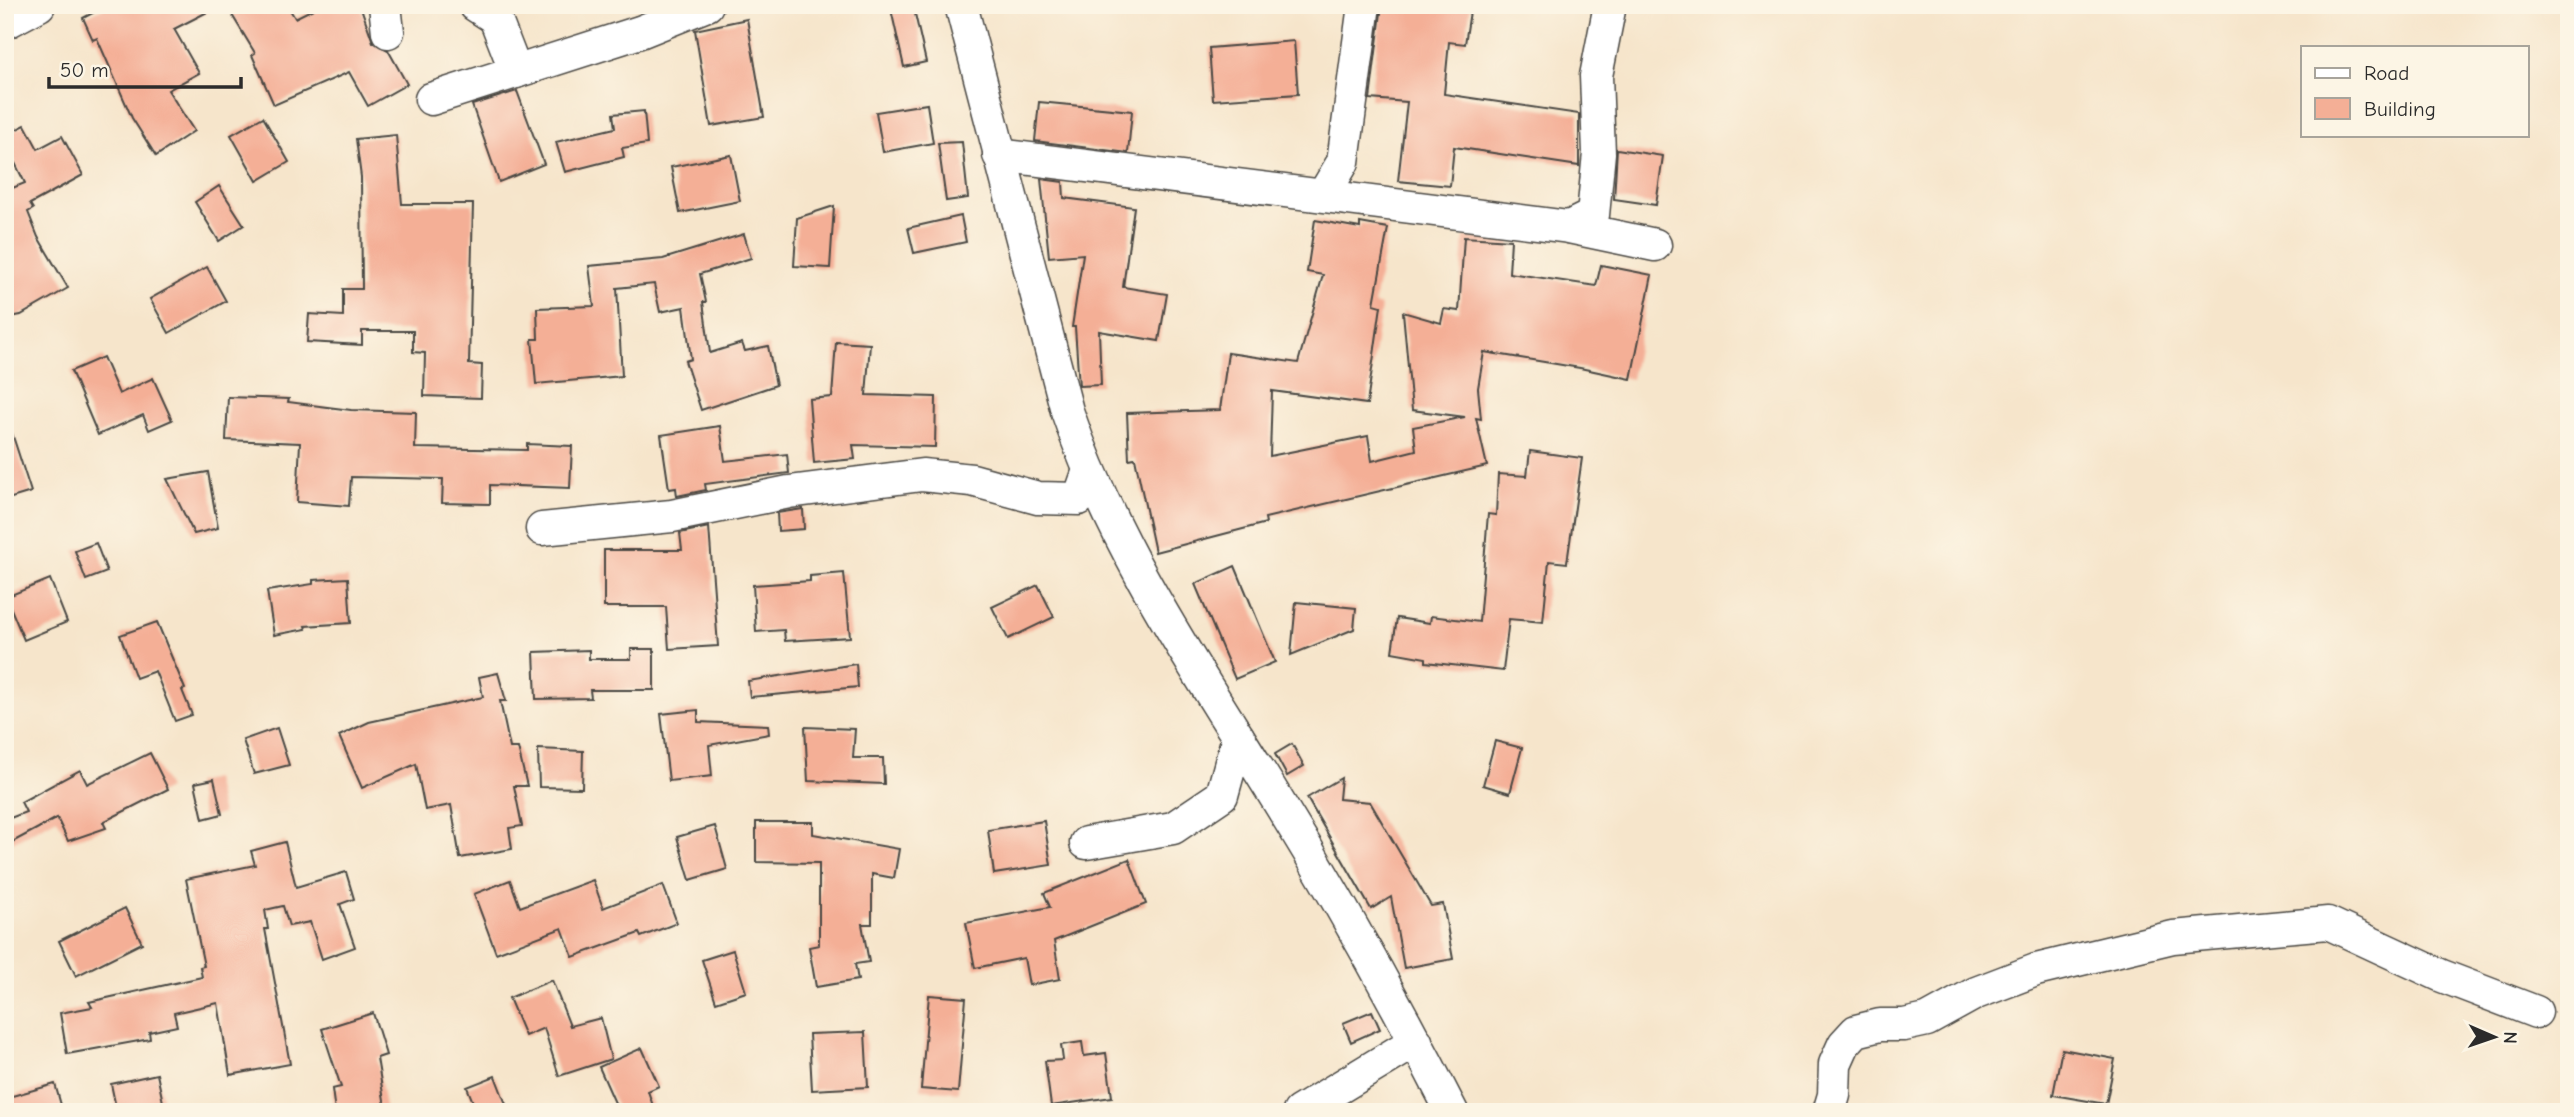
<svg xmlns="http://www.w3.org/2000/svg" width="2574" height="1117" viewBox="0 0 2574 1117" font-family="'Comic Neue',sans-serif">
  <rect width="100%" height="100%" fill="#fcf5e5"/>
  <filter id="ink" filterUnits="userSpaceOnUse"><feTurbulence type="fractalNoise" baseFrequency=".0143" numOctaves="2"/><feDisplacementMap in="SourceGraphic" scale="14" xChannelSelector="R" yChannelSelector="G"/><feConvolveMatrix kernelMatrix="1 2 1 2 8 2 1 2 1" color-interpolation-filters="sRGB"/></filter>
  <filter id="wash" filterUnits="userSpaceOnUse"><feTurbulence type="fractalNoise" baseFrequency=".00686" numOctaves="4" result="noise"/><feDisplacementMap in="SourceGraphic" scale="28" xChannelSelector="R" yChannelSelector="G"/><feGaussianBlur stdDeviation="1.57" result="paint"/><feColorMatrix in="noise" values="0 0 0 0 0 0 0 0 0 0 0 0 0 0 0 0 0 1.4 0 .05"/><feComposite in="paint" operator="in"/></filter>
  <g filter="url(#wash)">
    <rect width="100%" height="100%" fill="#f6e5cb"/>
    <g id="blocks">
      <g fill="#f4af96">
        <path d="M 108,5 L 221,5 L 174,29 L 199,73 L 168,90 L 194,131 L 156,156 L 132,118 L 97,38 L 93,40 L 83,18 Z"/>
        <path d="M 226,5 L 287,5 L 295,18 L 321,5 L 360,5 L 373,42 L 388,50 L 407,84 L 368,106 L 349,72 L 274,105 L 252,55 L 255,53 Z"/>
        <path d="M 890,5 L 913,5 L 926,62 L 904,67 Z"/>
        <path d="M 1382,5 L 1471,5 L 1465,44 L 1449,42 L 1444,94 L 1579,114 L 1579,166 L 1454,147 L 1450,186 L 1398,181 L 1407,102 L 1370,99 Z"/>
        <path d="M 747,19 L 764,117 L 711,126 L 695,30 Z"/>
        <path d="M 1294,41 L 1298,94 L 1213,100 L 1209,48 Z"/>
        <path d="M 517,91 L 544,164 L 499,182 L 472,105 Z"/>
        <path d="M 1039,102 L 1132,111 L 1128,153 L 1035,141 Z"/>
        <path d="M 927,104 L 933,143 L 883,152 L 876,112 Z"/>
        <path d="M 644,111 L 647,144 L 622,148 L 624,157 L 565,172 L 556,142 L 615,128 L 613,114 Z"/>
        <path d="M 263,117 L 289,162 L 257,181 L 231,135 Z"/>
        <path d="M 25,125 L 38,149 L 62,136 L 83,175 L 30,204 L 33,209 L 28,212 L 38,237 L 68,288 L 21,315 L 5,318 L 5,191 L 25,183 L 5,143 L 5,135 Z"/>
        <path d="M 396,135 L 402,204 L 473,204 L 469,364 L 482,365 L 481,398 L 424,396 L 425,353 L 413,352 L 413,331 L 362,331 L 362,345 L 307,342 L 309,314 L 343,316 L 343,289 L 362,289 L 361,177 L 356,139 Z"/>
        <path d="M 962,142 L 968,198 L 946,201 L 938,143 Z"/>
        <path d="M 1617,149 L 1663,156 L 1656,205 L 1614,199 Z"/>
        <path d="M 731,155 L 740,201 L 680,213 L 671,167 Z"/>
        <path d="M 1041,179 L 1063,182 L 1064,198 L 1134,207 L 1123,287 L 1167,294 L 1159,341 L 1099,331 L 1101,385 L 1079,386 L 1075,327 L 1072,327 L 1083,254 L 1049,257 Z"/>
        <path d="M 219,186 L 244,225 L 219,241 L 195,202 Z"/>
        <path d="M 834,206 L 830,268 L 794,266 L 797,218 Z"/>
        <path d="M 961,216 L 966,242 L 914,253 L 908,228 Z"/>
        <path d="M 1315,220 L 1360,228 L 1360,223 L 1388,228 L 1374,304 L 1381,306 L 1367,404 L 1272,391 L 1270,456 L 1368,436 L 1372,461 L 1416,450 L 1413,427 L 1465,417 L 1412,410 L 1403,312 L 1441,323 L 1444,309 L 1459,311 L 1464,237 L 1511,240 L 1509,273 L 1596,286 L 1601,265 L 1652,275 L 1631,379 L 1580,368 L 1484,352 L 1478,388 L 1481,419 L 1476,418 L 1487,466 L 1265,518 L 1266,523 L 1155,552 L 1135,458 L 1129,459 L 1127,413 L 1220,410 L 1228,353 L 1298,363 L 1323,275 L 1307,272 Z"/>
        <path d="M 744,234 L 751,258 L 700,274 L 706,302 L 703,302 L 710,353 L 742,343 L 745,351 L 768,346 L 776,385 L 701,410 L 685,361 L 691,359 L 684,307 L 660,312 L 654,284 L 617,288 L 622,376 L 536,384 L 532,339 L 538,339 L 537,308 L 594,306 L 589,266 L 663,259 Z"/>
        <path d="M 207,267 L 226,301 L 169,333 L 150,299 Z"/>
        <path d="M 836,342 L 870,344 L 866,395 L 936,397 L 935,447 L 853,445 L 855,459 L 814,463 L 809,399 L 832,397 Z"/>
        <path d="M 103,357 L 119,394 L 153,378 L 172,420 L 149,430 L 143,415 L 98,435 L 71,371 Z"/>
        <path d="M 228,397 L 289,399 L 288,402 L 351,410 L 416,412 L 415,448 L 527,450 L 527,444 L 572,446 L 570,488 L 490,485 L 490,504 L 442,503 L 443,479 L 351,477 L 349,506 L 297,502 L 300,443 L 226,440 Z"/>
        <path d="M 720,426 L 725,461 L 787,454 L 789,473 L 705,484 L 706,490 L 677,496 L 676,488 L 669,489 L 661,435 Z"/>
        <path d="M 10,427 L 31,492 L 5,500 L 5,428 Z"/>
        <path d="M 1530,451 L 1582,458 L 1567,563 L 1549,561 L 1543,622 L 1509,619 L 1503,671 L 1426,662 L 1426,658 L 1392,652 L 1397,618 L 1430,623 L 1431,616 L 1479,622 L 1488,514 L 1496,515 L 1498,474 L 1527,476 Z"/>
        <path d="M 208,472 L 218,528 L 194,534 L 167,479 Z"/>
        <path d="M 803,509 L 804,529 L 778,531 L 777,513 Z"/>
        <path d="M 709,527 L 718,646 L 669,649 L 666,607 L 604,607 L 604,550 L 682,550 L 680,533 Z"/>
        <path d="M 96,543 L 107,572 L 86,580 L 75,551 Z"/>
        <path d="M 1235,566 L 1275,662 L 1235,679 L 1195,584 Z"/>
        <path d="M 844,573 L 850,637 L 785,641 L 784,630 L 756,632 L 753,585 L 810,581 L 810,576 Z"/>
        <path d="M 348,578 L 351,623 L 305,626 L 306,629 L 274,635 L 267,591 L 313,584 L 313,580 Z"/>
        <path d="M 50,579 L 67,622 L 24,640 L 6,597 Z"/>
        <path d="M 1038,585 L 1054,617 L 1008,639 L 992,607 Z"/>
        <path d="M 1296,602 L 1356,608 L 1354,629 L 1291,655 Z"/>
        <path d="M 157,622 L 185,689 L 182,690 L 192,715 L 175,721 L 155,671 L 136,678 L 120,635 Z"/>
        <path d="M 631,649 L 654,649 L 654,690 L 590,690 L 591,698 L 536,699 L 534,652 L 589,650 L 589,659 L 631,659 Z"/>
        <path d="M 856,664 L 858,687 L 750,697 L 748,681 Z"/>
        <path d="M 498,673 L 506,701 L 500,701 L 510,748 L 518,748 L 527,786 L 514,786 L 522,826 L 509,828 L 512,849 L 460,858 L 451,805 L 425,810 L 416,764 L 362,788 L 339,736 L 369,722 L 483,697 L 479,677 Z"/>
        <path d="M 698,710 L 698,722 L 768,725 L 769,734 L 709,745 L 712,776 L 669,781 L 661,714 Z"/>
        <path d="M 805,727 L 855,729 L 853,758 L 883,758 L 884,784 L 808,781 Z"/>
        <path d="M 277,728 L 289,765 L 254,774 L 243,740 Z"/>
        <path d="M 1495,741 L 1522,748 L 1510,793 L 1483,785 Z"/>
        <path d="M 1292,744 L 1304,766 L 1287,776 L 1275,754 Z"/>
        <path d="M 538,749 L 583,751 L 582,788 L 539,787 Z"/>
        <path d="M 150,753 L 168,789 L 103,822 L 106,828 L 68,841 L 57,818 L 5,846 L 5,820 L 26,812 L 21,802 L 80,770 L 87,784 Z"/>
        <path d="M 1341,778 L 1339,799 L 1370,802 L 1431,906 L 1443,904 L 1453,959 L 1404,968 L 1391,897 L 1371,909 L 1307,798 Z"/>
        <path d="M 214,779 L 222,814 L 203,819 L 195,783 Z"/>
        <path d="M 1044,821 L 1051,865 L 994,874 L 988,830 Z"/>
        <path d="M 756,822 L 813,822 L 813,834 L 899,849 L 894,878 L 872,874 L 872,924 L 862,924 L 869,962 L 855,964 L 858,980 L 816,987 L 809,947 L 819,945 L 819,863 L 756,862 Z"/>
        <path d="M 715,826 L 727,869 L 690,880 L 677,837 Z"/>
        <path d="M 285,842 L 296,887 L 346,872 L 354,899 L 340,904 L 355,947 L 322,959 L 310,922 L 289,926 L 283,906 L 265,910 L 268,929 L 265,929 L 290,1064 L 230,1075 L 218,1003 L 174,1013 L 177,1026 L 149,1032 L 150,1039 L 67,1054 L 60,1013 L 92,1007 L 89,1002 L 202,977 L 200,967 L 204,966 L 186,879 L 255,865 L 251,851 Z"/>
        <path d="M 1129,859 L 1146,904 L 1054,941 L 1060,979 L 1029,985 L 1024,958 L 975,968 L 966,923 L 1050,907 L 1044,893 Z"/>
        <path d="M 510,880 L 520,907 L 593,880 L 603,908 L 663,885 L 677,923 L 641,937 L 639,933 L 573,957 L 562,928 L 496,953 L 474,894 Z"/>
        <path d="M 125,908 L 142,943 L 76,976 L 59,941 Z"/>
        <path d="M 733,950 L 746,992 L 716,1002 L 702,960 Z"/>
        <path d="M 552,980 L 570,1026 L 601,1018 L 611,1059 L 559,1076 L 544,1028 L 525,1036 L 509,998 Z"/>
        <path d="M 929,995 L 966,998 L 958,1092 L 921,1089 Z"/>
        <path d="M 1372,1011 L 1380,1029 L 1351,1042 L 1343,1023 Z"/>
        <path d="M 373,1013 L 386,1055 L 377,1058 L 386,1112 L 335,1112 L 332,1089 L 341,1087 L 322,1029 Z"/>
        <path d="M 865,1032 L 868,1087 L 812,1090 L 809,1034 Z"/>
        <path d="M 1082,1042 L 1084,1056 L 1106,1053 L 1112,1097 L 1051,1106 L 1045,1061 L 1063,1060 L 1061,1045 Z"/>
        <path d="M 642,1048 L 659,1086 L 648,1091 L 655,1112 L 619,1112 L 599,1067 Z"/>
        <path d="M 2062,1049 L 2115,1059 L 2106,1104 L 2053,1095 Z"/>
        <path d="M 157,1074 L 164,1107 L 141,1112 L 117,1112 L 111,1084 Z"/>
        <path d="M 495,1076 L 509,1112 L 477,1112 L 467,1087 Z"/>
        <path d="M 55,1084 L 63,1112 L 5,1112 L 5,1098 Z"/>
      </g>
    </g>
  </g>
  <g filter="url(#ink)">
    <use href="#blocks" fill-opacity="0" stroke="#494743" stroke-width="2"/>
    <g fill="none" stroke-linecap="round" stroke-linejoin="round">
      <defs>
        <g id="minor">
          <path d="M 385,5 L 388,32"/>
          <path d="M 475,5 L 495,18 L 516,72"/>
          <path d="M 961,5 L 1067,411 C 1113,547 1195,667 1270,788 C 1335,893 1396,1002 1452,1112"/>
          <path d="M 5,23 L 39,5"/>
          <path d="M 431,99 L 640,32 L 707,5"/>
          <path d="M 999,155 L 1569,227 L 1655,245"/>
          <path d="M 1324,194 L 1343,162 L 1364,5"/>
          <path d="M 1569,227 L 1593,215 L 1599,153 L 1596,76 L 1610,5"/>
          <path d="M 542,529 L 672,516 L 789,492 L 922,475 L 972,480 L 1038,498 L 1079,499 L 1088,473"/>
          <path d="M 1086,843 L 1173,828 L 1222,795 L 1238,737"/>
          <path d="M 1299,1112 L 1416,1041"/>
          <path d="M 1829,1112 L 1834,1095 L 1835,1064 L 1844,1044 L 1856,1031 L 1880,1025 L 1904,1025 L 1927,1020 L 1976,993 L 2036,970 L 2173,937 L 2328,923 L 2442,976 L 2536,1012"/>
        </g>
      </defs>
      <use href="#minor" stroke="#494743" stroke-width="35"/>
      <use href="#minor" stroke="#fff" stroke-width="32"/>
    </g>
  </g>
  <rect width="2574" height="1117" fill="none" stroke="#fcf5e5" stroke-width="28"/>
  <rect x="2301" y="46" width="228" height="91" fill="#fcf5e5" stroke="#a8a49b" stroke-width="2"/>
  <rect x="2315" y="68" width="35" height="10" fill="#ffffff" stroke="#a8a49b" stroke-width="2"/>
  <text x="2364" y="80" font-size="21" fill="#2b2b2b">Road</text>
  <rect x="2315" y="98" width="35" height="21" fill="#f4af96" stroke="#a8a49b" stroke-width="2"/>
  <text x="2364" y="116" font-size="21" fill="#2b2b2b">Building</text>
  <g transform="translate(2494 1037) rotate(92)" stroke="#fcf5e5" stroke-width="5" paint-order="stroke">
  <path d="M0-5L12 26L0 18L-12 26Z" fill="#2b2b2b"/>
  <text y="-10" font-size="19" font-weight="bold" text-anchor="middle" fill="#2b2b2b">N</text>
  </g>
  <path d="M49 77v10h192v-10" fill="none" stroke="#2b2b2b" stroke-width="3.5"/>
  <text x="60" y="77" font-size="21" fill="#2b2b2b" stroke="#fcf5e5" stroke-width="5" paint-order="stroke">50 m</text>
</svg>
